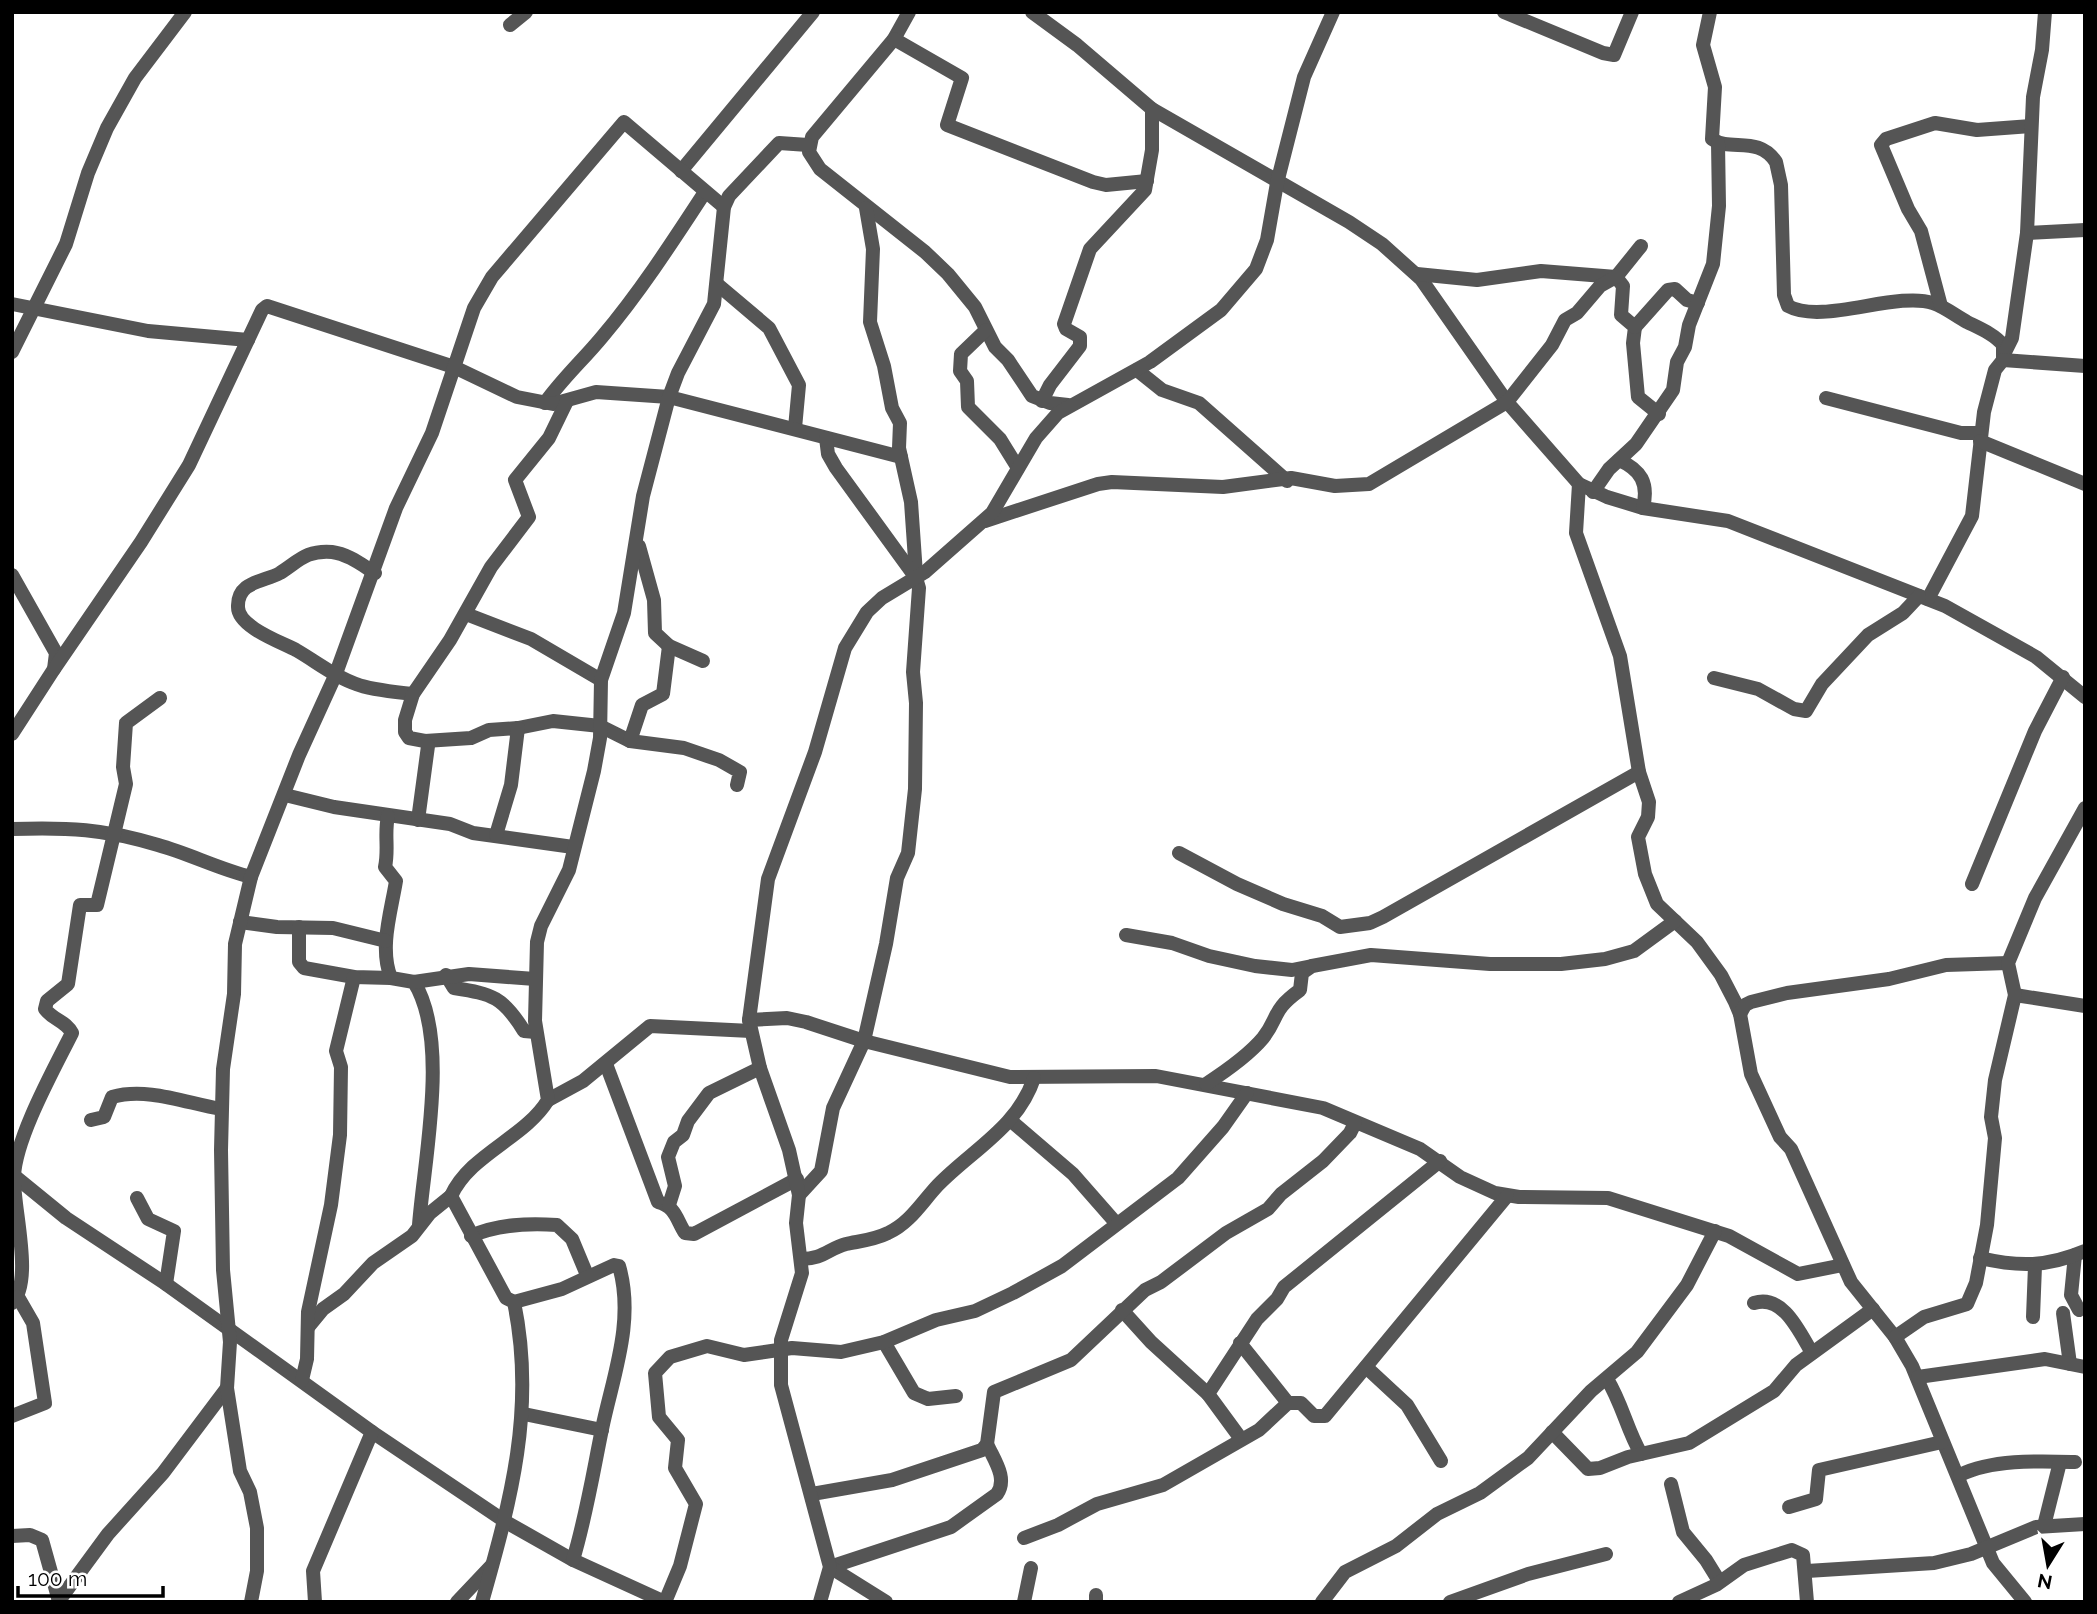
<svg xmlns="http://www.w3.org/2000/svg" width="2097" height="1614" viewBox="0 0 2097 1614" font-family="Raleway,sans-serif">
  <rect width="100%" height="100%" fill="#fff"/>
  <g fill="none" stroke-linecap="round" stroke-linejoin="round">
    <g stroke="#555" stroke-width="14">
      <path d="M 909,12 L 894,39 L 812,137 L 809,152 L 820,169 L 925,252 L 948,274 L 975,307 L 995,347 L 1008,360 L 1032,396 L 1050,403 L 1068,405"/>
      <path d="M 1032,12 L 1077,45 L 1152,109 L 1349,222 L 1382,244 L 1421,279 L 1507,402 L 1579,484 L 1607,497 L 1643,508 L 1728,521 L 1945,606 L 2036,657 L 2085,697"/>
      <path d="M 1504,12 L 1603,53 L 1614,55 L 1632,12"/>
      <path d="M 1710,12 L 1703,45 L 1715,87 L 1712,139 C 1731,152 1758,135 1776,162 L 1781,185 L 1784,295 L 1788,306 C 1822,325 1896,291 1933,303 C 1945,307 1956,316 1967,322 C 1979,328 1994,334 2003,345 L 2003,360 L 1995,370 L 1984,412 L 1972,516 L 1928,599"/>
      <path d="M 510,25 L 526,12"/>
      <path d="M 894,39 L 962,78 L 947,125 L 1093,182 L 1106,185 L 1147,181"/>
      <path d="M 681,171 L 813,12"/>
      <path d="M 866,208 L 873,249 L 870,322 L 884,366 L 892,408 L 900,423 L 899,448 L 911,502 L 916,574"/>
      <path d="M 2027,233 L 2085,230"/>
      <path d="M 1417,274 L 1477,280 L 1541,271 L 1616,277 L 1623,286 L 1621,315 L 1635,327 L 1633,343 L 1638,397 L 1659,414"/>
      <path d="M 717,284 L 769,328 L 799,385 L 795,428"/>
      <path d="M 12,304 L 148,331 L 248,340"/>
      <path d="M 1941,306 L 1921,231 L 1908,209 L 1881,145 L 1886,139 L 1935,123 L 1977,130 L 2031,126"/>
      <path d="M 1635,327 L 1668,290 L 1675,289 L 1687,300 L 1698,303"/>
      <path d="M 986,330 L 961,354 L 960,371 L 967,381 L 968,407 L 1000,439 L 1018,468"/>
      <path d="M 12,352 L 66,244 L 88,173 L 107,128 L 135,78 L 185,12"/>
      <path d="M 2005,352 L 2012,338 L 2027,233 L 2033,97 L 2042,50 L 2045,12"/>
      <path d="M 2003,360 L 2085,366"/>
      <path d="M 1137,370 L 1162,390 L 1199,403 L 1287,481"/>
      <path d="M 1826,398 L 1961,433 L 1980,433"/>
      <path d="M 1042,401 L 1050,385 L 1080,346 L 1080,337 L 1066,329 L 1064,324 L 1090,249 L 1145,190 L 1152,150 L 1152,109"/>
      <path d="M 545,403 C 562,379 583,360 602,337 C 640,292 673,241 705,192"/>
      <path d="M 1980,441 L 2085,484"/>
      <path d="M 1619,460 C 1641,470 1649,483 1643,508"/>
      <path d="M 1579,484 L 1576,533 L 1620,656 L 1639,772 L 1649,802 L 1648,817 L 1638,837 L 1645,874 L 1657,904 L 1697,942 L 1721,975 L 1735,1002 L 1740,1014 L 1751,1074 L 1780,1137 L 1791,1149 L 1851,1282 L 1895,1337 L 1912,1366 L 1993,1563 L 2025,1602"/>
      <path d="M 1593,492 L 1609,469 L 1636,444 L 1673,390 L 1677,362 L 1685,347 L 1689,325 L 1713,264 L 1719,206 L 1718,143"/>
      <path d="M 985,521 L 1098,484 L 1112,482 L 1223,487 L 1291,478 L 1335,486 L 1369,484 L 1507,402 L 1552,345 L 1565,320 L 1577,313 L 1600,286 L 1616,277 L 1641,246"/>
      <path d="M 639,546 L 654,600 L 655,633 L 669,646 L 703,661"/>
      <path d="M 375,573 C 362,565 348,554 332,552 C 306,550 299,561 280,573 C 264,582 237,581 238,607 C 238,627 281,642 296,650 C 317,662 333,676 356,684 C 371,690 396,692 413,694"/>
      <path d="M 12,575 L 56,653 L 54,669 L 12,734"/>
      <path d="M 466,614 L 531,639 L 601,680"/>
      <path d="M 54,669 L 141,542 L 189,465 L 262,310 L 267,306 L 454,367 L 517,397 L 553,404 L 596,392 L 669,397 L 901,457"/>
      <path d="M 1714,678 L 1758,689 L 1794,709 L 1806,711 L 1822,684 L 1868,635 L 1903,613 L 1919,596"/>
      <path d="M 425,741 L 471,738 L 489,730 L 518,728 L 553,721 L 600,726 L 630,741 L 684,748 L 719,760 L 740,772 L 737,785"/>
      <path d="M 630,741 L 642,705 L 663,694 L 669,646"/>
      <path d="M 285,795 L 334,807 L 450,824 L 473,833 L 573,847"/>
      <path d="M 388,816 C 384,834 389,849 385,867 L 396,881 C 391,912 379,948 391,978 L 414,982 C 450,1040 424,1159 419,1225"/>
      <path d="M 418,820 L 428,746 L 425,741 L 409,738 L 405,732 L 405,720 L 413,694 L 450,640 L 491,567 L 529,517 L 515,480 L 549,438 L 567,401"/>
      <path d="M 12,829 C 67,827 105,829 158,845 C 190,854 219,869 251,877"/>
      <path d="M 496,835 L 511,785 L 518,728"/>
      <path d="M 1179,853 L 1237,884 L 1283,904 L 1322,916 L 1340,927 L 1370,923 L 1383,917 L 1639,772"/>
      <path d="M 1972,884 L 2035,731 L 2063,677"/>
      <path d="M 240,922 L 277,927 L 333,928 L 386,941"/>
      <path d="M 299,927 L 299,962 L 304,968 L 354,977 L 391,978"/>
      <path d="M 1126,935 L 1172,943 L 1209,956 L 1255,966 L 1292,970 L 1312,966"/>
      <path d="M 446,975 L 454,988 C 493,994 503,997 524,1031 L 536,1032"/>
      <path d="M 414,982 L 469,974 L 535,979"/>
      <path d="M 2015,995 L 2085,1006"/>
      <path d="M 1740,1014 L 1745,1005 L 1751,1002 L 1787,993 L 1889,979 L 1946,965 L 2008,963"/>
      <path d="M 749,1020 L 787,1018 L 806,1022 L 864,1041 L 1010,1077 L 1156,1076 L 1323,1108 L 1420,1149 L 1460,1177 L 1495,1193 L 1519,1197 L 1608,1198 L 1729,1236 L 1798,1274 L 1843,1265"/>
      <path d="M 606,1064 L 658,1202 C 676,1207 676,1219 685,1233 L 694,1234 L 797,1179"/>
      <path d="M 1206,1084 C 1226,1071 1248,1056 1263,1038 C 1280,1016 1271,1011 1300,990 L 1302,973 L 1312,966 L 1371,955 L 1490,964 L 1561,964 L 1605,959 L 1634,951 L 1675,921"/>
      <path d="M 548,1100 L 583,1081 L 650,1026 L 751,1031"/>
      <path d="M 91,1120 L 104,1117 L 112,1097 C 147,1087 186,1103 221,1109"/>
      <path d="M 1010,1120 L 1073,1174 L 1116,1223"/>
      <path d="M 12,1174 L 66,1218 L 166,1284 L 372,1432 L 506,1522 L 573,1560 L 665,1602"/>
      <path d="M 799,1195 L 821,1171 L 833,1108 L 864,1041 L 886,944 L 897,878 L 908,853 L 915,789 L 916,703 L 913,672 L 919,588 L 916,578 L 836,468 L 828,454 L 826,438"/>
      <path d="M 137,1198 L 148,1219 L 174,1231 L 166,1284"/>
      <path d="M 669,1205 L 675,1186 L 668,1157 L 674,1142 L 683,1135 L 688,1121 L 709,1093 L 760,1068"/>
      <path d="M 471,1236 C 499,1224 528,1223 557,1225 L 572,1239 L 587,1275"/>
      <path d="M 2075,1255 L 2071,1295 L 2079,1310"/>
      <path d="M 1980,1258 C 2019,1267 2047,1267 2085,1251"/>
      <path d="M 801,1259 C 823,1259 828,1249 846,1244 C 860,1241 874,1240 888,1233 C 910,1223 922,1202 938,1185 C 972,1150 1018,1127 1034,1078"/>
      <path d="M 514,1302 L 562,1289 L 614,1265 L 619,1266 C 635,1321 613,1376 602,1429 C 593,1473 586,1517 573,1560"/>
      <path d="M 12,1303 C 34,1281 13,1208 14,1177 C 15,1139 54,1069 72,1033 C 66,1021 53,1020 45,1009 L 47,1001 L 68,984 L 80,905 L 97,905 L 126,784 L 123,767 L 126,723 L 160,698"/>
      <path d="M 1754,1303 C 1783,1294 1799,1331 1812,1353"/>
      <path d="M 1122,1310 L 1151,1342 L 1208,1394"/>
      <path d="M 2063,1313 L 2070,1364"/>
      <path d="M 2033,1317 L 2035,1266"/>
      <path d="M 309,1326 L 323,1309 L 344,1294 L 373,1263 L 412,1236 L 430,1213 L 451,1196"/>
      <path d="M 1895,1337 L 1924,1317 L 1967,1304 L 1976,1283 L 1987,1225 L 1995,1138 L 1991,1117 L 1995,1080 L 2015,995 L 2008,963 L 2035,898 L 2085,808"/>
      <path d="M 884,1342 L 914,1393 L 928,1399 L 956,1396"/>
      <path d="M 1240,1343 L 1288,1403"/>
      <path d="M 1366,1367 L 1407,1405 L 1441,1461"/>
      <path d="M 1918,1377 L 2045,1359 L 2085,1367"/>
      <path d="M 1607,1379 C 1622,1403 1627,1430 1641,1454"/>
      <path d="M 302,1380 L 307,1359 L 308,1312 L 331,1205 L 340,1135 L 341,1067 L 336,1051 L 354,977"/>
      <path d="M 524,1414 L 602,1430"/>
      <path d="M 12,1416 L 45,1403 L 33,1323 L 18,1297"/>
      <path d="M 1552,1432 L 1588,1469 L 1600,1468 L 1628,1457 L 1689,1443 L 1774,1391 L 1796,1365 L 1873,1309"/>
      <path d="M 1241,1439 L 1208,1394 L 1257,1319 L 1277,1299 L 1284,1287 L 1440,1161"/>
      <path d="M 1960,1475 C 1992,1459 2040,1461 2075,1462"/>
      <path d="M 1671,1484 L 1683,1532 L 1706,1560 L 1719,1581"/>
      <path d="M 812,1494 L 892,1480 L 982,1450 L 987,1444 L 994,1392 L 1071,1360 L 1145,1290 L 1161,1282 L 1226,1233 L 1268,1209 L 1281,1194 L 1323,1161 L 1350,1133 L 1355,1123"/>
      <path d="M 1789,1507 L 1816,1499 L 1819,1470 L 1942,1442"/>
      <path d="M 2044,1526 L 2060,1462"/>
      <path d="M 12,1536 L 30,1535 L 42,1540 L 59,1601"/>
      <path d="M 1024,1538 L 1058,1525 L 1097,1504 L 1163,1485 L 1259,1430 L 1288,1403 L 1301,1403 L 1314,1416 L 1325,1416 L 1507,1196"/>
      <path d="M 830,1567 L 951,1527 L 997,1494 C 1008,1478 994,1460 987,1444"/>
      <path d="M 830,1567 L 886,1602"/>
      <path d="M 1807,1571 L 1934,1563 L 1971,1554 L 2036,1527 L 2085,1524"/>
      <path d="M 58,1602 L 108,1534 L 163,1473 L 227,1388"/>
      <path d="M 251,1602 L 257,1571 L 257,1528 L 250,1492 L 240,1471 L 227,1388 L 230,1342 L 223,1270 L 221,1150 L 223,1069 L 234,994 L 235,944 L 251,877 L 299,755 L 335,676 L 396,508 L 432,433 L 474,308 L 492,277 L 624,122 L 724,207"/>
      <path d="M 315,1602 L 313,1571 L 372,1432"/>
      <path d="M 457,1602 L 492,1565"/>
      <path d="M 482,1602 C 511,1500 536,1408 514,1302 L 506,1298 L 451,1196 C 470,1154 525,1138 548,1100 L 535,1021 L 537,942 L 541,926 L 569,870 L 594,771 L 600,738 L 601,680 L 624,613 L 643,496 L 669,397 L 678,373 L 714,304 L 724,207 L 729,196 L 779,143 L 808,145"/>
      <path d="M 665,1602 L 680,1566 L 696,1504 L 675,1468 L 678,1440 L 659,1417 L 655,1373 L 670,1357 L 707,1346 L 744,1355 L 792,1348 L 841,1352 L 884,1342 L 936,1320 L 975,1311 L 1013,1293 L 1062,1266 L 1178,1178 L 1223,1127 L 1247,1093"/>
      <path d="M 820,1602 L 830,1567 L 781,1385 L 781,1340 L 802,1273 L 796,1223 L 799,1195 L 789,1150 L 760,1068 L 749,1020 L 768,879 L 815,752 L 845,648 L 867,612 L 882,598 L 925,572 L 992,513 L 1036,438 L 1058,413 L 1150,362 L 1221,310 L 1256,269 L 1267,240 L 1277,183 L 1304,77 L 1333,12"/>
      <path d="M 1024,1602 L 1031,1568"/>
      <path d="M 1096,1602 L 1096,1595"/>
      <path d="M 1322,1602 L 1345,1572 L 1396,1546 L 1437,1514 L 1480,1493 L 1528,1458 L 1591,1391 L 1637,1352 L 1687,1285 L 1715,1231"/>
      <path d="M 1450,1602 L 1528,1574 L 1606,1554"/>
      <path d="M 1679,1602 L 1716,1585 L 1744,1565 L 1792,1550 L 1803,1555 L 1807,1602"/>
    </g>
  </g>
  <rect width="2097" height="1614" fill="none" stroke="#000000" stroke-width="28"/>
  <g transform="translate(2048 1565) rotate(191)" stroke="#ffffff" stroke-width="5" paint-order="stroke">
  <path d="M0-5L12 26L0 18L-12 26Z" fill="#000000"/>
  <text y="-10" font-size="19" font-weight="bold" text-anchor="middle" fill="#000000">N</text>
  </g>
  <path d="M18 1586v10h145v-10" fill="none" stroke="#000000" stroke-width="3.5"/>
  <text x="28" y="1586" font-size="21" fill="#000000" stroke="#ffffff" stroke-width="5" paint-order="stroke">100 m</text>
</svg>
